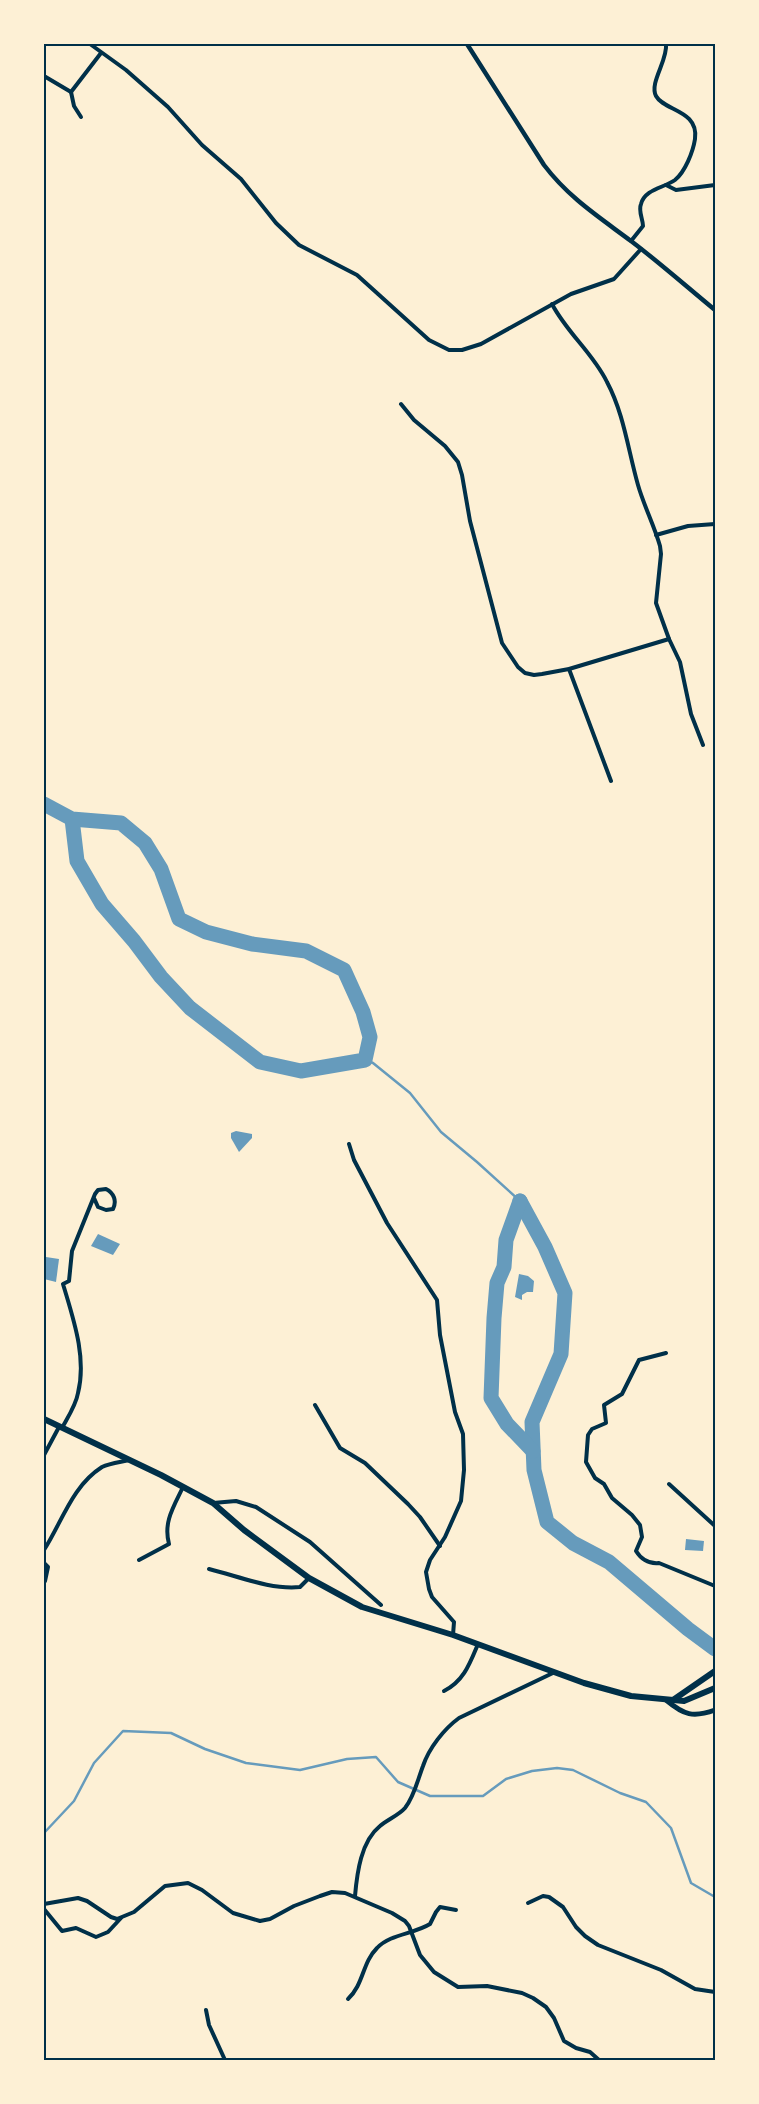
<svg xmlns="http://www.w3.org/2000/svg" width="759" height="2104" viewBox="0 0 759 2104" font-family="Rubik,sans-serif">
  <rect width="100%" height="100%" fill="#fdf0d5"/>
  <g fill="#669bbc">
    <path d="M 236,1131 L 252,1134 L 252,1138 L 239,1152 L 231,1138 L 231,1133 Z"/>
    <path d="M 98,1234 L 120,1244 L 113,1255 L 91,1246 Z"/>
    <path d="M 46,1257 L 59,1259 L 56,1282 L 44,1279 Z"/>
    <path d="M 519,1274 L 528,1276 L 534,1281 L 533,1292 L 527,1292 L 522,1295 L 522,1300 L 515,1297 Z"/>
    <path d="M 686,1539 L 704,1541 L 703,1551 L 685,1550 Z"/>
  </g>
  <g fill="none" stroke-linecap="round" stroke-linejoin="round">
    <g stroke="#669bbc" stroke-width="2.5">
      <path d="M 365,1060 L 373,1063 L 410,1093 L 441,1132 L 477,1162 L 520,1201"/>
      <path d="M 44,1833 L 74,1801 L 94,1763 L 123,1731 L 171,1733 L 205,1749 L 246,1763 L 300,1770 L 347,1759 L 376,1757 L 398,1782 L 430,1796 L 483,1796 L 506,1779 L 532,1771 L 557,1768 L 573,1770 L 620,1793 L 646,1802 L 671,1828 L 691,1883 L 715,1897"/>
    </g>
    <g stroke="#669bbc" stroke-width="15">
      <path d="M 44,804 L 72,819 L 121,823 L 145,843 L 161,869 L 179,919 L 206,932 L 252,944 L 306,951 L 344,970 L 363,1012 L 370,1037 L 365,1060 L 301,1071 L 260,1062 L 190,1008 L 161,977 L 134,941 L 102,904 L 77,861 L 72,819"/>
      <path d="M 520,1201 L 545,1247 L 565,1293 L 561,1354 L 532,1422 L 534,1470 L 547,1522 L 573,1543 L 609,1562 L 688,1629 L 715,1649"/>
      <path d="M 520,1201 L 506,1240 L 504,1267 L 497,1283 L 494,1318 L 491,1398 L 507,1424 L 533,1451"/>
    </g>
    <g stroke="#003049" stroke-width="4">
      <path d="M 90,44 L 126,70 L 168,107 L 202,145 L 241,179 L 276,223 L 299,245 L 357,275 L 429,340 L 449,350 L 462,350 L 481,344 L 571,294 L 614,279 L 641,249"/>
      <path d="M 44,76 L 71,92 L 101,53"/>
      <path d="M 71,92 L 74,106 L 81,117"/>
      <path d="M 666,185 L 676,190 L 715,185"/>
      <path d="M 631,241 L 643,226 C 643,219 638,211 641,204 C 645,189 664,188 675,180 C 685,172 693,152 695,139 C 699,110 664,111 656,96 C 649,83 668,60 666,44"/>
      <path d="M 552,304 C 567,333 593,353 607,382 C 624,414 628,450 638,485 C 644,506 654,525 660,546 L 661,554 L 656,603 L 669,639 L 680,662 L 691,714 L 703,745"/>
      <path d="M 401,404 L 414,420 L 445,446 L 458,462 L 462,475 L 470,521 L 502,643 L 518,667 L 525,673 L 534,675 L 542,674 L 569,669 L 669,639"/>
      <path d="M 656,535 L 688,526 L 715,524"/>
      <path d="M 569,669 L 611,781"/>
      <path d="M 349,1144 L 354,1160 L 387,1223 L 437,1300 L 440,1335 L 455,1412 L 463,1434 L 464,1470 L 461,1501 L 445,1537 L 430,1560 L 426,1572 L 429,1589 L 432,1597 L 454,1622 L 453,1635"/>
      <path d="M 666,1353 L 639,1360 L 622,1394 L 604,1405 L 606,1423 L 592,1429 L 588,1435 L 586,1462 L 595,1478 L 604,1484 L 612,1498 L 632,1515 L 640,1525 L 642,1537 L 636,1551 C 641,1559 649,1564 659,1563 L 715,1586"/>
      <path d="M 315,1405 L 340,1448 L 365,1463 L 408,1504 L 420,1517 L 440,1546"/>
      <path d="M 62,1428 C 68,1417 76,1405 78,1393 C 87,1357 73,1318 63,1284 L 69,1281 L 72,1251 L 95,1194 L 98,1190 L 106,1189 C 114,1193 117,1201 113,1209 L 106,1210 L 98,1207 L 94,1198"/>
      <path d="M 44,1455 L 59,1427"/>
      <path d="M 669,1484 L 715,1526"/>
      <path d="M 213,1503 L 236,1501 L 256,1507 L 310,1542 L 381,1605"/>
      <path d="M 44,1550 C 62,1522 72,1486 102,1467 C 110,1463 121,1462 129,1460"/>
      <path d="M 139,1560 L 169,1544 C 163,1522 174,1506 183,1487"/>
      <path d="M 44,1563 L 48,1567 L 45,1581"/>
      <path d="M 209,1569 C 238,1576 270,1590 300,1587 L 309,1578"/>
      <path d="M 444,1691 C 464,1681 470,1663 478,1644"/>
      <path d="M 355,1896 C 357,1873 361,1841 380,1826 C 387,1820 399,1815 405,1808 C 414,1797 418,1779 423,1766 C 429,1748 444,1729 459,1718 L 555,1672"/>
      <path d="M 528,1903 L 543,1896 L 549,1897 L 563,1907 L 576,1927 L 585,1936 L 598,1945 L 661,1970 L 695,1989 L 715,1992"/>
      <path d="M 44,1904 L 78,1898 L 87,1901 L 111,1917 L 117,1919 L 134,1912 L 165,1886 L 188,1883 L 202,1890 L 233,1913 L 260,1921 L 270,1919 L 294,1906 L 320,1896 L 332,1892 L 345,1893 L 392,1913 L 405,1921 L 409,1926 L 420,1955 L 434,1972 L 458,1987 L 487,1986 L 522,1993 L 533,1998 L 546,2007 L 554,2018 L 564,2041 L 576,2048 L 590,2052 L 599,2060"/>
      <path d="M 44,1909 L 62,1931 L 76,1928 L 96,1937 L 108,1932 L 121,1918"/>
      <path d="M 348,1999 C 364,1984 362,1963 377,1948 C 390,1934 414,1934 430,1924 L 436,1912 L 440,1907 L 456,1910"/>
      <path d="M 206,2010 L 209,2025 L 225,2060"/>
    </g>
    <path stroke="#003049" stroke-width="4.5" d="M 467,44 L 544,165 C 569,198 599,217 631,241 C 660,263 687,287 715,310"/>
    <path stroke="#003049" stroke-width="5" d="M 666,1700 C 684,1715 693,1718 715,1710"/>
    <g stroke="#003049" stroke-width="6">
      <path d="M 44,1419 L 161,1475 L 213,1503 L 244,1530 L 309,1578 L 362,1607 L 453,1635 L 584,1683 L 631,1696 L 684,1701 L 715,1688"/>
      <path d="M 673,1700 L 715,1671"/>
    </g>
  </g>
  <rect width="759" height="2104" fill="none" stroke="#fdf0d5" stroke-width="90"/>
  <rect x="45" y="45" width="669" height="2014" fill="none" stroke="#003049" stroke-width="2"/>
</svg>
